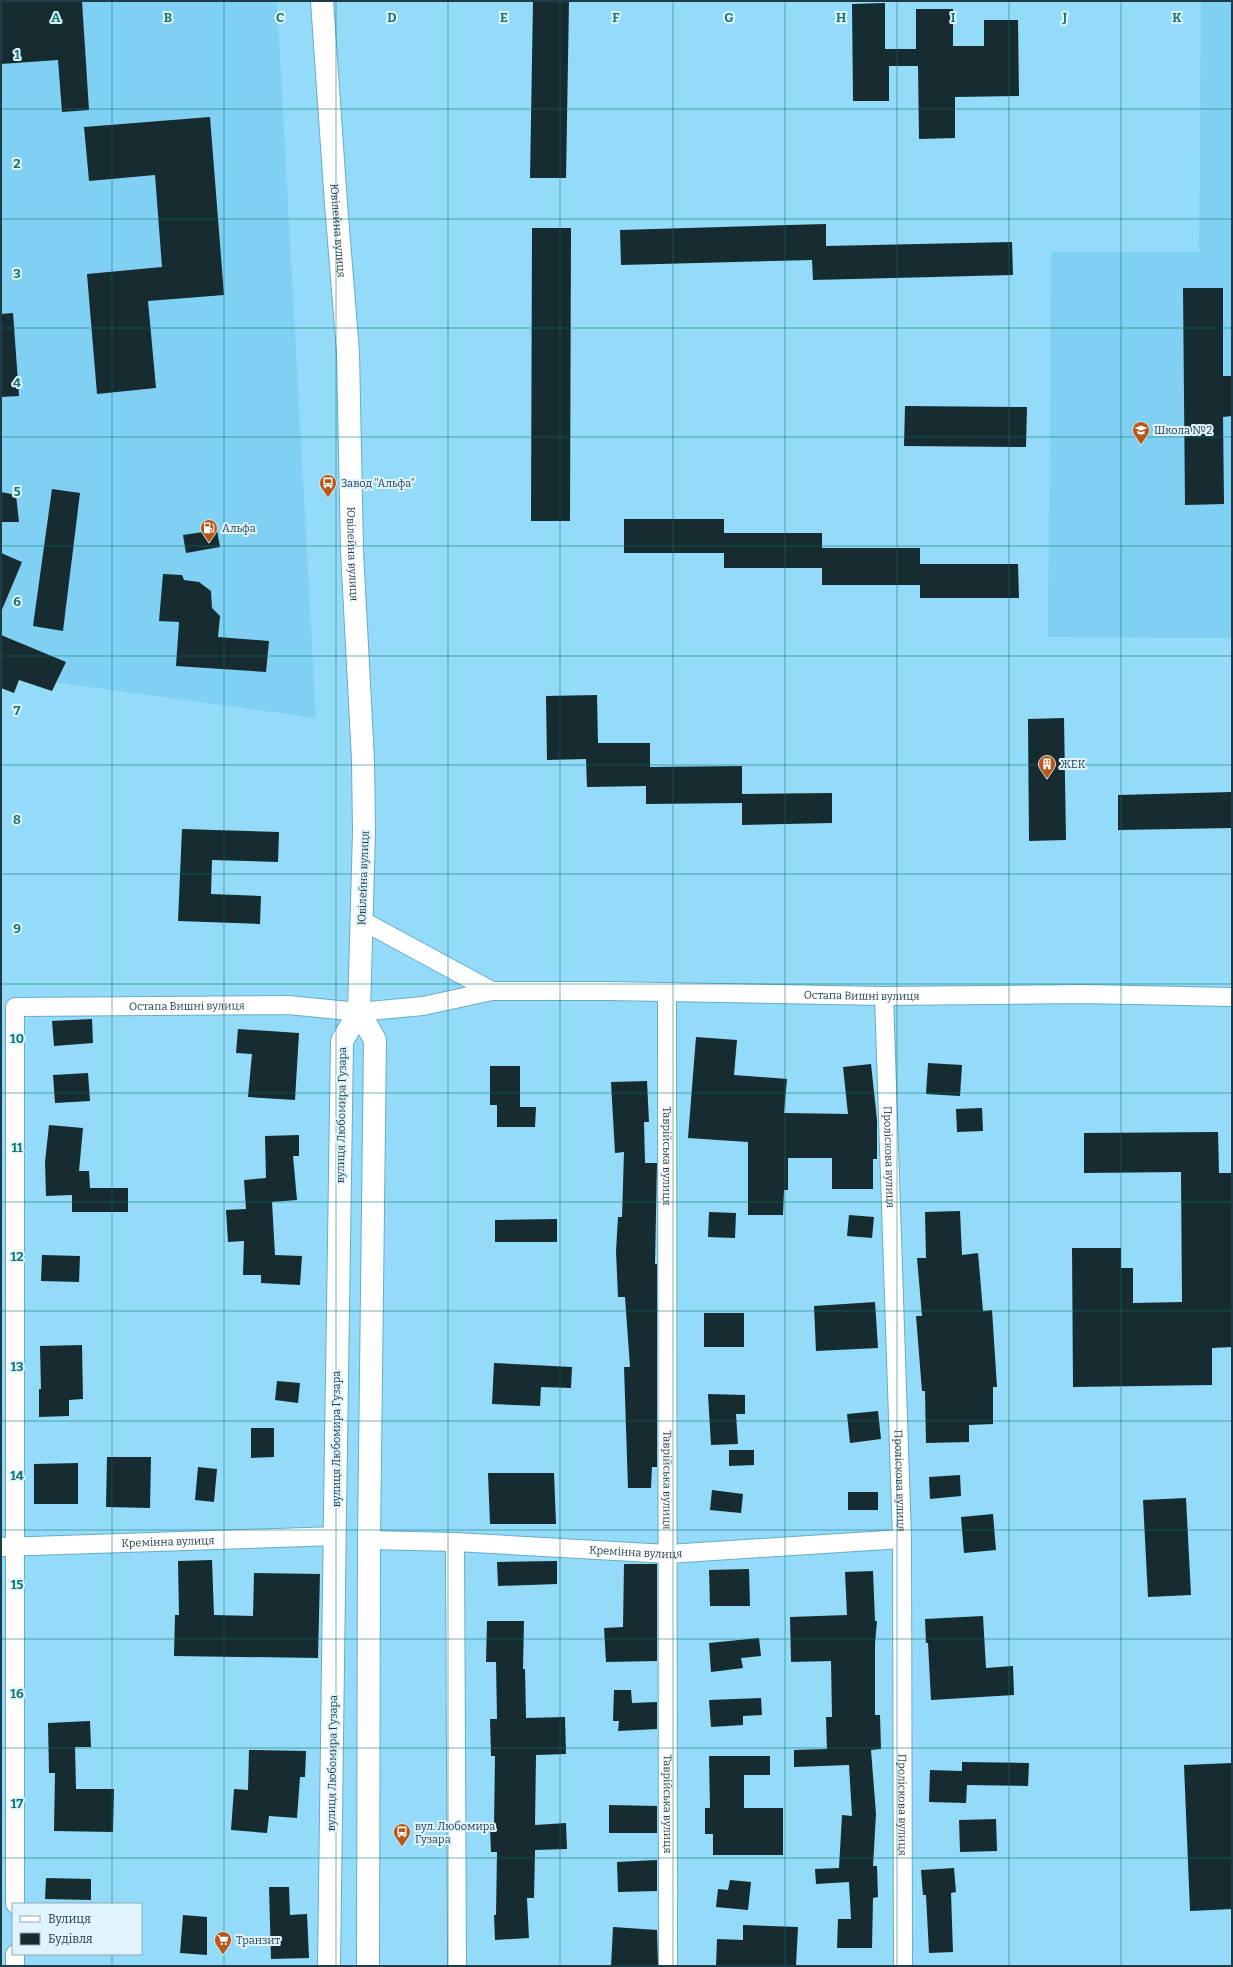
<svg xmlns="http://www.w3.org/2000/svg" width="1233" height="1967" viewBox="0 0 1233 1967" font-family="Bitter,serif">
  <rect width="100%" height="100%" fill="#94dbfa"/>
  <g fill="#7fd0f3">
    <path d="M 1,1 L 277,1 L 316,718 L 1,675 Z"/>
    <path d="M 1201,1 L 1232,1 L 1232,638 L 1048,637 L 1051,252 L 1199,252 Z"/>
  </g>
  <g fill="#162c30">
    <path d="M 1,1 L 82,1 L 89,110 L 62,112 L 58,60 L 1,64 Z"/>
    <path d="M 533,1 L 569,1 L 566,178 L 530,178 Z"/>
    <path d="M 885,3 L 885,49 L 916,49 L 916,9 L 953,9 L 953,46 L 984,46 L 984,20 L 1018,20 L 1019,96 L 955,97 L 955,138 L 919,139 L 918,66 L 889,66 L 889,101 L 853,101 L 852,4 Z"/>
    <path d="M 210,117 L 224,295 L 148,301 L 156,388 L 97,394 L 87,274 L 162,267 L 155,175 L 89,181 L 84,127 Z"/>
    <path d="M 826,224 L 826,246 L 1012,242 L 1013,275 L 813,280 L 812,260 L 621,265 L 620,230 Z"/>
    <path d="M 532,228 L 571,228 L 570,521 L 531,521 Z"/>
    <path d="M 1183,288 L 1223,288 L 1223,376 L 1232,376 L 1232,416 L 1223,417 L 1224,504 L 1185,505 Z"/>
    <path d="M 13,313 L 19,396 L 1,397 L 1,314 Z"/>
    <path d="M 905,406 L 1027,407 L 1026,447 L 904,446 Z"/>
    <path d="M 52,489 L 80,493 L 63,631 L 33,626 Z"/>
    <path d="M 1,492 L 16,495 L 19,522 L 1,522 Z"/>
    <path d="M 624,519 L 724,519 L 724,533 L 822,533 L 822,548 L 920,548 L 920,564 L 1018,564 L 1019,598 L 920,598 L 920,585 L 822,585 L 822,568 L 724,568 L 724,553 L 624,553 Z"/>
    <path d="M 217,530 L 220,547 L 186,553 L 183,535 Z"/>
    <path d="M 1,553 L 22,562 L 1,612 Z"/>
    <path d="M 163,574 L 182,575 L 184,580 L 199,582 L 211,591 L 212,608 L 220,616 L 218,637 L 269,641 L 266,672 L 176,666 L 179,622 L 159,621 Z"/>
    <path d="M 1,635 L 66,662 L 52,691 L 19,680 L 14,693 L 1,688 Z"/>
    <path d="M 597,695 L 598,743 L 650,743 L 650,767 L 742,766 L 742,794 L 832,793 L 832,823 L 742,825 L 742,803 L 646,804 L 646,786 L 587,787 L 586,759 L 547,760 L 546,696 Z"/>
    <path d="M 1064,718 L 1066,840 L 1029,841 L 1028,719 Z"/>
    <path d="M 1232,792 L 1232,828 L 1118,830 L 1118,795 Z"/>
    <path d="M 182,829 L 279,832 L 278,862 L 212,860 L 211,894 L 261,896 L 260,924 L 178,921 Z"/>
    <path d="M 92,1019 L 93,1043 L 54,1046 L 52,1021 Z"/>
    <path d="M 238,1029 L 299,1033 L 295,1100 L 248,1097 L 252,1054 L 236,1053 Z"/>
    <path d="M 696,1037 L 737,1040 L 734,1075 L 787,1079 L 784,1113 L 848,1114 L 843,1067 L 871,1064 L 877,1120 L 877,1159 L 873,1159 L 873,1189 L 832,1189 L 832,1158 L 788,1158 L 788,1190 L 784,1190 L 783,1215 L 748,1215 L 748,1142 L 688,1138 Z"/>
    <path d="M 928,1063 L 962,1065 L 960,1096 L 926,1094 Z"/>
    <path d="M 490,1066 L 520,1066 L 520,1107 L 536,1107 L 535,1127 L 497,1127 L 497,1105 L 490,1105 Z"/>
    <path d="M 88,1073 L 90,1101 L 55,1103 L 53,1075 Z"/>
    <path d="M 647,1081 L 649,1122 L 644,1122 L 645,1163 L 657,1163 L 655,1264 L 657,1264 L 657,1467 L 652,1467 L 651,1488 L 628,1488 L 624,1367 L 630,1367 L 625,1297 L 618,1297 L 616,1251 L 618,1217 L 622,1217 L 624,1152 L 615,1153 L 611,1082 Z"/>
    <path d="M 982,1108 L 983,1131 L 957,1132 L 956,1109 Z"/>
    <path d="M 49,1125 L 83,1128 L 79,1171 L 89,1171 L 90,1188 L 128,1188 L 128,1212 L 72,1212 L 72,1195 L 46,1196 L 45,1162 Z"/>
    <path d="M 1218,1132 L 1219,1173 L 1232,1173 L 1232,1347 L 1212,1348 L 1212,1385 L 1073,1387 L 1072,1248 L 1121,1248 L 1121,1268 L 1133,1268 L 1133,1303 L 1182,1302 L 1181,1172 L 1084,1173 L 1084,1133 Z"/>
    <path d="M 299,1135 L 299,1156 L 293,1156 L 297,1200 L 272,1202 L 275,1255 L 302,1256 L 300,1285 L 261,1283 L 261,1275 L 243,1275 L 244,1241 L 228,1242 L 226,1210 L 246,1209 L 244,1180 L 266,1178 L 265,1136 Z"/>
    <path d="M 960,1211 L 962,1255 L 978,1253 L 983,1311 L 992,1310 L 997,1387 L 993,1387 L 993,1424 L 969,1425 L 969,1442 L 926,1443 L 925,1391 L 922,1391 L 916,1316 L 922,1316 L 917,1258 L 926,1258 L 925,1212 Z"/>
    <path d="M 709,1212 L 736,1213 L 735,1238 L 708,1237 Z"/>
    <path d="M 849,1215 L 874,1217 L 872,1238 L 847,1236 Z"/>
    <path d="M 557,1219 L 557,1242 L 495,1242 L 495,1220 Z"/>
    <path d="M 42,1255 L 80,1256 L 79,1282 L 41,1281 Z"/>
    <path d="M 875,1302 L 878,1348 L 816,1351 L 814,1306 Z"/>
    <rect x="704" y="1313" width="40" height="34"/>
    <path d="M 82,1345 L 83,1399 L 69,1400 L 69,1416 L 39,1417 L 39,1389 L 41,1389 L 40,1346 Z"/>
    <path d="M 494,1363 L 572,1367 L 571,1388 L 541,1387 L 540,1406 L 492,1404 Z"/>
    <path d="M 277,1381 L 300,1383 L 298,1403 L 275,1400 Z"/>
    <path d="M 708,1394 L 745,1395 L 745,1414 L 736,1414 L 738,1444 L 711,1445 Z"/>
    <path d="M 878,1411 L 881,1439 L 850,1443 L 847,1414 Z"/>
    <path d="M 251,1428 L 274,1428 L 274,1457 L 251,1458 Z"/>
    <path d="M 729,1450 L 754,1450 L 754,1465 L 729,1466 Z"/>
    <path d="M 107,1457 L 151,1457 L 150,1508 L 106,1507 Z"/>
    <path d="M 78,1463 L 78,1504 L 34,1504 L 34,1464 Z"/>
    <path d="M 198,1467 L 217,1469 L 214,1502 L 195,1500 Z"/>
    <path d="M 488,1473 L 554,1473 L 556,1524 L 490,1524 Z"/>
    <path d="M 960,1475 L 961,1496 L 930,1499 L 929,1477 Z"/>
    <path d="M 712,1490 L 743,1494 L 741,1513 L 710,1510 Z"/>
    <rect x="848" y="1492" width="30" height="18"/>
    <path d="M 1186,1498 L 1191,1595 L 1148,1597 L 1143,1500 Z"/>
    <path d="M 993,1514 L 996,1550 L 964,1553 L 961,1517 Z"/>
    <path d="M 212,1560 L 214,1615 L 253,1616 L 254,1573 L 320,1574 L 318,1658 L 174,1656 L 175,1615 L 179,1615 L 178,1561 Z"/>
    <path d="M 557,1561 L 557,1584 L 498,1586 L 497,1562 Z"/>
    <path d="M 624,1564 L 657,1564 L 657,1661 L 606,1662 L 604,1628 L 623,1627 Z"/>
    <path d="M 749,1569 L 750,1606 L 710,1606 L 709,1570 Z"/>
    <path d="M 873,1571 L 875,1621 L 877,1621 L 875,1644 L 875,1715 L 880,1715 L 881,1749 L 871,1750 L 876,1814 L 873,1866 L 877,1866 L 878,1897 L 873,1898 L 872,1948 L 837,1948 L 838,1919 L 851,1919 L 849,1882 L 816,1884 L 815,1869 L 839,1868 L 842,1815 L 852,1816 L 849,1765 L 794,1767 L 794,1750 L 827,1749 L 826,1717 L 832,1717 L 831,1661 L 791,1662 L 790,1617 L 847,1615 L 845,1572 Z"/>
    <path d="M 983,1616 L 986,1668 L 1013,1666 L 1014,1695 L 931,1700 L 928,1643 L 926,1643 L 925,1619 Z"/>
    <path d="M 487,1621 L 524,1621 L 523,1669 L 525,1669 L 526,1718 L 565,1717 L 566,1754 L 536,1755 L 535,1825 L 566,1823 L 567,1849 L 535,1850 L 534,1898 L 527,1898 L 529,1938 L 495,1940 L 494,1915 L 496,1915 L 497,1852 L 491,1852 L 490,1827 L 494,1827 L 495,1756 L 491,1756 L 490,1719 L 497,1719 L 496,1662 L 486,1662 Z"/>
    <path d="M 759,1638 L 761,1656 L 741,1658 L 743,1668 L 711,1672 L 709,1643 Z"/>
    <path d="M 614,1690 L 631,1690 L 632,1703 L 657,1702 L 657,1729 L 618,1731 L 619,1721 L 613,1721 Z"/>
    <path d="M 761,1698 L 762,1715 L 743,1716 L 743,1725 L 711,1727 L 709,1700 Z"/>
    <path d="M 90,1721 L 91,1747 L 75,1747 L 76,1789 L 114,1789 L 113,1832 L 54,1831 L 55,1773 L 49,1773 L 48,1723 Z"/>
    <path d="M 249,1750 L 306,1751 L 305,1777 L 300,1777 L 297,1818 L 269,1816 L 267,1833 L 231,1830 L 234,1789 L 248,1790 Z"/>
    <path d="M 709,1756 L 770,1756 L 770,1775 L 744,1775 L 744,1808 L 783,1808 L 783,1855 L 713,1855 L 713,1834 L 705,1834 L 705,1808 L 710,1808 Z"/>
    <path d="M 962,1762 L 1029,1763 L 1028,1786 L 967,1785 L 966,1803 L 929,1802 L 930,1770 L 962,1771 Z"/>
    <path d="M 1232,1763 L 1232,1909 L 1190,1911 L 1184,1765 Z"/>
    <path d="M 609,1805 L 657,1806 L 657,1833 L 609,1833 Z"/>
    <path d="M 996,1819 L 997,1851 L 960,1852 L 959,1820 Z"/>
    <path d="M 657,1860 L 657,1891 L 618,1892 L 617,1862 Z"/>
    <path d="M 954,1868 L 956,1892 L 951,1893 L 953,1952 L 929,1953 L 926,1895 L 923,1895 L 921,1870 Z"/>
    <path d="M 46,1878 L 91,1879 L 91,1900 L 45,1899 Z"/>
    <path d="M 730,1880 L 751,1882 L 748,1910 L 716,1907 L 718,1889 L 728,1890 Z"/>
    <path d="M 269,1887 L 289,1887 L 290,1915 L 307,1914 L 309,1958 L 271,1959 Z"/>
    <path d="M 183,1915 L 207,1917 L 207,1955 L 180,1953 Z"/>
    <path d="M 743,1925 L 798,1927 L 796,1966 L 716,1966 L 717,1939 L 743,1940 Z"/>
    <path d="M 613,1927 L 657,1930 L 658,1966 L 611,1966 Z"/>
  </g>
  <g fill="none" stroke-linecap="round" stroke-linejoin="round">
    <defs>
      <g id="minor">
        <path d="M 361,920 L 492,991"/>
        <path id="s1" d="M 667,993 L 668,1966"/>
        <path id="s2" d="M 884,996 L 902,1539 L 903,1966"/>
        <path id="s3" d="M 369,1540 L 455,1542 L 668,1554 L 902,1539"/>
        <path d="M 455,1542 L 457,1966"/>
        <path id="s4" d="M 1,1547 L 336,1536"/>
        <path id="s5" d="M 15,1904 L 15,1007 L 288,1005 L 359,1012 L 423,1006 L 492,991 L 608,991 L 884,996 L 1083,994 L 1232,997"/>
        <path d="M 15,1966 L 15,1954"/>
      </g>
      <g id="tertiary">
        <path id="s6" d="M 322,1 L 336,204 L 348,352 L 352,551 L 363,760 L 364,831 L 359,1012 L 342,1041 C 336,1349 334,1658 329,1966"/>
        <path d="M 359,1012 L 375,1040 L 369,1540 L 368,1966"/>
      </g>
    </defs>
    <use href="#minor" stroke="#66acca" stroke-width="20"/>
    <use href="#tertiary" stroke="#66acca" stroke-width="24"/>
    <use href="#minor" stroke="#fff" stroke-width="18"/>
    <use href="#tertiary" stroke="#fff" stroke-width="22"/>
  </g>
  <path fill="none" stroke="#0f766e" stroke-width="1" stroke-opacity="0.55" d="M 112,1 L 112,1904M 224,1 L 224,1966M 336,1 L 336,1966M 448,1 L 448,1966M 560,1 L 560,1966M 673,1 L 673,1966M 785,1 L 785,1966M 897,1 L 897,1966M 1009,1 L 1009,1966M 1121,1 L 1121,1966M 1,109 L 1232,109M 1,219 L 1232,219M 1,328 L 1232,328M 1,437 L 1232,437M 1,546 L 1232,546M 1,656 L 1232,656M 1,765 L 1232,765M 1,874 L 1232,874M 1,984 L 1232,984M 1,1093 L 1232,1093M 1,1202 L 1232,1202M 1,1311 L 1232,1311M 1,1421 L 1232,1421M 1,1530 L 1232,1530M 1,1639 L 1232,1639M 1,1748 L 1232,1748M 1,1858 L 1232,1858M 112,1954 L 112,1966"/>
  <defs>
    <symbol id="school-pin" viewBox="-11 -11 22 30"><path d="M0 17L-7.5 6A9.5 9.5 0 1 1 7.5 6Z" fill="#b9571b" stroke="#dff4fd"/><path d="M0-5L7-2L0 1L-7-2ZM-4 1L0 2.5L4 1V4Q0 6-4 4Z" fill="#fff"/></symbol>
    <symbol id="bus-pin" viewBox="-11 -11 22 30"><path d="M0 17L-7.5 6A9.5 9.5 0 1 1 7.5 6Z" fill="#b9571b" stroke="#dff4fd"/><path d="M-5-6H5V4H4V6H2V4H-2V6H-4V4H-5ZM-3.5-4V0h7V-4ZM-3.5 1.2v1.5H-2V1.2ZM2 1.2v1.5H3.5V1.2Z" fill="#fff"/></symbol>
    <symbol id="fuel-pin" viewBox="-11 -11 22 30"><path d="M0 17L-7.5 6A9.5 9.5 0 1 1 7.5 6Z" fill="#b9571b" stroke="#dff4fd"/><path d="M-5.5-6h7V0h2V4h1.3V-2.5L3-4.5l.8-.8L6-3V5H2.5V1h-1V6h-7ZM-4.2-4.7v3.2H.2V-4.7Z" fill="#fff"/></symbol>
    <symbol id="building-pin" viewBox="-11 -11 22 30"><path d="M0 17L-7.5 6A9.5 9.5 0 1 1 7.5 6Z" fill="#b9571b" stroke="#dff4fd"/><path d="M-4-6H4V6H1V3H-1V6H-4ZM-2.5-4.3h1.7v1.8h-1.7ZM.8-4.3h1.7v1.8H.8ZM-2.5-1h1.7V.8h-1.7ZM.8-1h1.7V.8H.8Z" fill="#fff"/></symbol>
    <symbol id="supermarket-pin" viewBox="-11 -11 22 30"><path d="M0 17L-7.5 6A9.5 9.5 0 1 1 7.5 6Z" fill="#b9571b" stroke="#dff4fd"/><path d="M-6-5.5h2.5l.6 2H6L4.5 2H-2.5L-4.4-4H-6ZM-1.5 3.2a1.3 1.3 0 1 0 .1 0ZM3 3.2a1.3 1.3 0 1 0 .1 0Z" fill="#fff"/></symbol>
  </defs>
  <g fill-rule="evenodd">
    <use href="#school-pin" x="1131" y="420" width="20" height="27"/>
    <use href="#bus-pin" x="318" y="473" width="20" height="27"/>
    <use href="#fuel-pin" x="199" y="518" width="20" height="27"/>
    <use href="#building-pin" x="1037" y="754" width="20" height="27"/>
    <use href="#bus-pin" x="392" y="1822" width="20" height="27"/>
    <use href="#supermarket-pin" x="213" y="1930" width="20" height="27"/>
  </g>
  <g text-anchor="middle" stroke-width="4" stroke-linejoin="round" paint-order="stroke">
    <g font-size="11" fill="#1e3c48" stroke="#dff4fd">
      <text dy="4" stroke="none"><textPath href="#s6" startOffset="230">Ювілейна вулиця</textPath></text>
      <text dy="4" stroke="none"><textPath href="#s6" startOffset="554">Ювілейна вулиця</textPath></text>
      <text transform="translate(363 878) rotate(-88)" y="4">Ювілейна вулиця</text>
      <text dy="4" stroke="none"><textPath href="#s5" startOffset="1746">Остапа Вишні вулиця</textPath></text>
      <text dy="4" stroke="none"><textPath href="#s5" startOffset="1069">Остапа Вишні вулиця</textPath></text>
      <text transform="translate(341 1115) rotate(-89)" y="4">вулиця Любомира Гузара</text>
      <text dy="4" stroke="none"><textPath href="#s1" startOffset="163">Таврійська вулиця</textPath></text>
      <text dy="4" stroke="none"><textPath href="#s2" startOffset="161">Проліскова вулиця</textPath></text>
      <text transform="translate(336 1439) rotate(-90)" y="4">вулиця Любомира Гузара</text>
      <text dy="4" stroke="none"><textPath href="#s1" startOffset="487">Таврійська вулиця</textPath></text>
      <text dy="4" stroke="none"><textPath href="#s2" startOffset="485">Проліскова вулиця</textPath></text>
      <text dy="4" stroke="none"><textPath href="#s4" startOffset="167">Кремінна вулиця</textPath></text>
      <text dy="4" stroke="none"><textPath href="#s3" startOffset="267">Кремінна вулиця</textPath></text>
      <text transform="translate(332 1763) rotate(-89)" y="4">вулиця Любомира Гузара</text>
      <text dy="4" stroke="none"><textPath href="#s1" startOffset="811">Таврійська вулиця</textPath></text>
      <text dy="4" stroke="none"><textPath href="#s2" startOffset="809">Проліскова вулиця</textPath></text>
    </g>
    <g font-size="11" fill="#1e3c48" stroke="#dff4fd" text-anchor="start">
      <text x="1154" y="434">Школа №2</text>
      <text x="341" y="487">Завод "Альфа"</text>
      <text x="222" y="532">Альфа</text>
      <text x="1060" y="768">ЖЕК</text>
      <text x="415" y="1830">вул. Любомира<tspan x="415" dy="13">Гузара</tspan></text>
      <text x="236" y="1944">Транзит</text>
    </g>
  </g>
  <g font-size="13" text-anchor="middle" font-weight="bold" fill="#0f766e" stroke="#dff4fd" stroke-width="4" stroke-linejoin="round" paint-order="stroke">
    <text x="56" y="22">A</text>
    <text x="168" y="22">B</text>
    <text x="280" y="22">C</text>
    <text x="392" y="22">D</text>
    <text x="504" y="22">E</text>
    <text x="616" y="22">F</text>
    <text x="729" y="22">G</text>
    <text x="841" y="22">H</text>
    <text x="953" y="22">I</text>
    <text x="1065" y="22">J</text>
    <text x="1177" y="22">K</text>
    <text x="17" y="59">1</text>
    <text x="17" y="168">2</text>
    <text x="17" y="278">3</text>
    <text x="17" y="387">4</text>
    <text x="17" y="496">5</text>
    <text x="17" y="606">6</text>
    <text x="17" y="715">7</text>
    <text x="17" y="824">8</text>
    <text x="17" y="933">9</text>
    <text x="17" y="1043">10</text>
    <text x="17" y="1152">11</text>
    <text x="17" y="1261">12</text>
    <text x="17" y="1371">13</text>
    <text x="17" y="1480">14</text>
    <text x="17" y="1589">15</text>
    <text x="17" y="1698">16</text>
    <text x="17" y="1808">17</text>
  </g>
  <rect width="1233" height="1967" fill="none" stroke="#1e3c48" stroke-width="4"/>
  <rect x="12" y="1903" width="130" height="52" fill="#dff4fd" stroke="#92aab5"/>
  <rect x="20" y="1916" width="20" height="6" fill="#ffffff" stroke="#92aab5"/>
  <text x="48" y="1923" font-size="12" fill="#1e3c48">Вулиця</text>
  <rect x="20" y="1933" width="20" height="12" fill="#162c30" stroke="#92aab5"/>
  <text x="48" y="1943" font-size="12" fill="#1e3c48">Будівля</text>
</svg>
